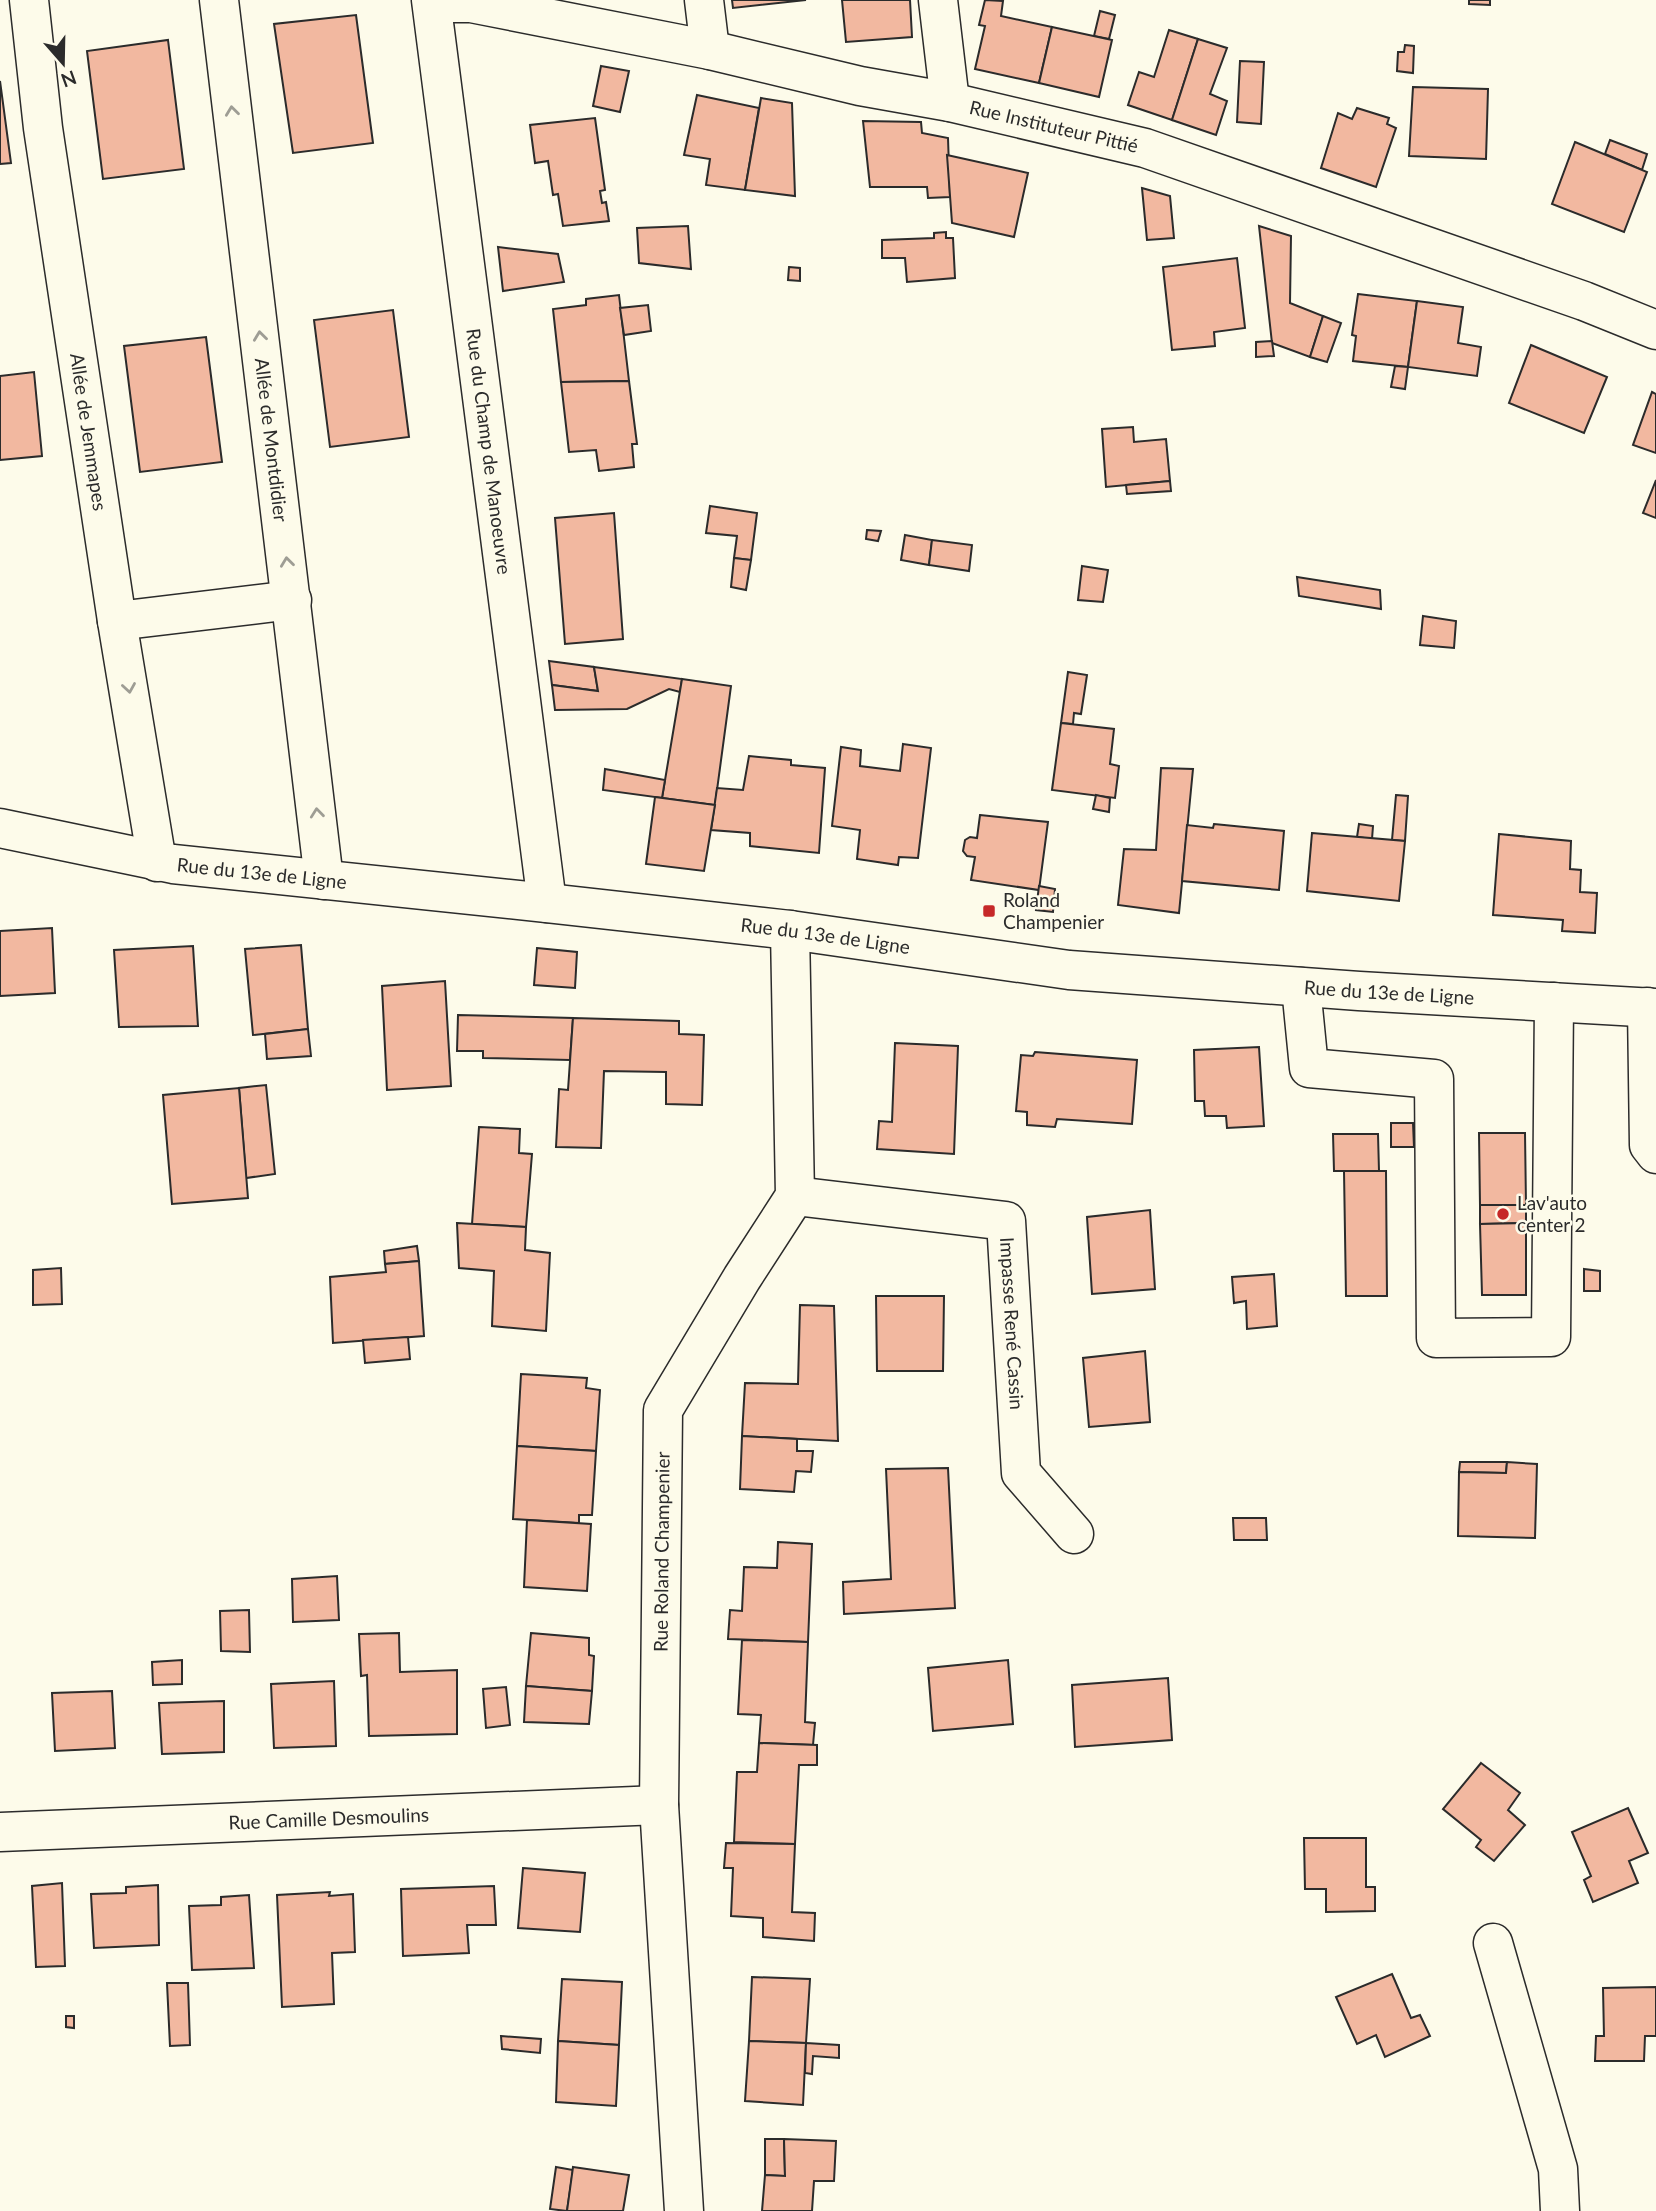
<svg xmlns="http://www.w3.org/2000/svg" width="1656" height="2211" viewBox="0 0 1656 2211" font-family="Lato,sans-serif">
  <rect width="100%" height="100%" fill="#fdfbea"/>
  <g fill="#f2b8a0" stroke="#2b2b2b" stroke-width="2">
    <path d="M 732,0 L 806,0 L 733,8 Z"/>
    <path d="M 842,0 L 910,0 L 912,37 L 846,42 Z"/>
    <path d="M 985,0 L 1003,1 L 1001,16 L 1052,27 L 1039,83 L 975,69 L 985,26 L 979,25 Z"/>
    <path d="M 1469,0 L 1490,0 L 1490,5 L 1469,4 Z"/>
    <path d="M 1100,11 L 1115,15 L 1109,39 L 1094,36 Z"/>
    <path d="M 356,15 L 373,143 L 293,153 L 274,24 Z"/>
    <path d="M 1052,27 L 1112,40 L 1099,97 L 1039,83 Z"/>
    <path d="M 1169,30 L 1198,39 L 1172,120 L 1128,105 L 1139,72 L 1154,77 Z"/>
    <path d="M 1198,39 L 1227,48 L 1210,94 L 1227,101 L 1216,135 L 1172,120 Z"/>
    <path d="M 168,40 L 184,169 L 103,179 L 87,51 Z"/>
    <path d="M 1405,45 L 1414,46 L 1413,73 L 1397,71 L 1398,52 L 1404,52 Z"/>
    <path d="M 1240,61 L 1264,62 L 1261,124 L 1237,122 Z"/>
    <path d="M 601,66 L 629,71 L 620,112 L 593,106 Z"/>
    <path d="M 0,81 L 11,163 L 0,164 Z"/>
    <path d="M 1413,87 L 1488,89 L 1486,159 L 1409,156 Z"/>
    <path d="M 697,95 L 759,108 L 745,190 L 706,185 L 710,159 L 684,155 Z"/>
    <path d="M 761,98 L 792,103 L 795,196 L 745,190 Z"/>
    <path d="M 1357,108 L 1389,118 L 1387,124 L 1396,128 L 1376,187 L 1321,168 L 1338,113 L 1352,119 Z"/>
    <path d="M 595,118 L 605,190 L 600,191 L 602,203 L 606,202 L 609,221 L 563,226 L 558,194 L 553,195 L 548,161 L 535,163 L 530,125 Z"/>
    <path d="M 863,121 L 921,122 L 922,133 L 948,138 L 950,197 L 928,198 L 927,187 L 870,187 Z"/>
    <path d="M 1610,140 L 1647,154 L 1642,170 L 1605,154 Z"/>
    <path d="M 1575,142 L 1647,172 L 1624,232 L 1552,204 Z"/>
    <path d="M 947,155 L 1028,173 L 1014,237 L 952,223 Z"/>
    <path d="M 1142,188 L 1170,196 L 1174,238 L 1147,240 Z"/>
    <path d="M 688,226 L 691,269 L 639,263 L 637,228 Z"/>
    <path d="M 1259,226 L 1291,236 L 1290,303 L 1323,316 L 1310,357 L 1272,343 Z"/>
    <path d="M 946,232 L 946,238 L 953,238 L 955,278 L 907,282 L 905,258 L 882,258 L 882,240 L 934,238 L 934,233 Z"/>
    <path d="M 498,247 L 558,254 L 564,282 L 503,291 Z"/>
    <path d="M 1237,258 L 1245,328 L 1214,332 L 1215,346 L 1172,350 L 1163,267 Z"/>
    <path d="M 789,267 L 800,268 L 800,281 L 788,280 Z"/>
    <path d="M 1358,294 L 1417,301 L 1408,367 L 1353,361 L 1356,336 L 1352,335 Z"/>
    <path d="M 619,295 L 629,381 L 561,382 L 553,309 L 586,305 L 586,299 Z"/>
    <path d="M 1417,301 L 1463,307 L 1458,343 L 1481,347 L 1477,376 L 1408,367 Z"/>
    <path d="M 648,305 L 651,331 L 624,335 L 620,308 Z"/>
    <path d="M 393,310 L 409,437 L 330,447 L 314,320 Z"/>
    <path d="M 1323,316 L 1341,323 L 1327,362 L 1310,357 Z"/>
    <path d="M 206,337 L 222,462 L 140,472 L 124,346 Z"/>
    <path d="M 1272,341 L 1274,356 L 1256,357 L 1256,342 Z"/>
    <path d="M 1531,345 L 1607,377 L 1584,433 L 1509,403 Z"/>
    <path d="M 1395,366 L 1408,367 L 1405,389 L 1391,387 Z"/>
    <path d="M 34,372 L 42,456 L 0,460 L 0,376 Z"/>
    <path d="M 629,381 L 637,444 L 632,444 L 634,467 L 599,471 L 596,450 L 569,452 L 561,382 Z"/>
    <path d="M 1652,392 L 1656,394 L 1656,453 L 1633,445 Z"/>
    <path d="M 1133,427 L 1134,442 L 1166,439 L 1170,481 L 1106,487 L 1102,429 Z"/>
    <path d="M 1656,480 L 1656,518 L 1643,513 Z"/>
    <path d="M 1170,481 L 1171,491 L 1127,494 L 1126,485 Z"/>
    <path d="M 710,506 L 757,513 L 751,560 L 734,558 L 737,536 L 706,533 Z"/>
    <path d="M 614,513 L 623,639 L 565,644 L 555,518 Z"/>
    <path d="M 867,530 L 881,531 L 878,541 L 866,539 Z"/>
    <path d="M 905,535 L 932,540 L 929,565 L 901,560 Z"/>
    <path d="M 932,540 L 972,545 L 969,571 L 929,565 Z"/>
    <path d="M 734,558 L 751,560 L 746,590 L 731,587 Z"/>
    <path d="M 1082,566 L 1108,570 L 1103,602 L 1078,600 Z"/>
    <path d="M 1297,577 L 1380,590 L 1381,609 L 1299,596 Z"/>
    <path d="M 1423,616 L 1456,621 L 1454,648 L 1420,645 Z"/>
    <path d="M 549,661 L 594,667 L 598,691 L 552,685 Z"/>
    <path d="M 594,667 L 682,679 L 680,692 L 669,689 L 627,709 L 555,710 L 552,685 L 598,691 Z"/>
    <path d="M 1068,672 L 1087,675 L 1081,714 L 1074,713 L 1073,724 L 1061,723 Z"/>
    <path d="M 682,679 L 731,686 L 715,805 L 662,798 Z"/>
    <path d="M 1061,723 L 1114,729 L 1110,764 L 1119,766 L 1115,798 L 1052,790 Z"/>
    <path d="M 903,744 L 931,748 L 918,858 L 899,857 L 898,865 L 857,859 L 860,830 L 832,826 L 841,747 L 861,750 L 860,766 L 900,771 Z"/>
    <path d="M 749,756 L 791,760 L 791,765 L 825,768 L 819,853 L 750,846 L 750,833 L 711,830 L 717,788 L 743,790 Z"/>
    <path d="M 1161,768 L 1193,769 L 1179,913 L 1118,905 L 1124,849 L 1156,850 Z"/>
    <path d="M 605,769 L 665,780 L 662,798 L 603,790 Z"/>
    <path d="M 1096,795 L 1110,798 L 1109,812 L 1093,809 Z"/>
    <path d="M 1396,795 L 1408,796 L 1405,841 L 1392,840 Z"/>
    <path d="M 655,797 L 715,805 L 704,871 L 646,864 Z"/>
    <path d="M 980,815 L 1048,822 L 1039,890 L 971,880 L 975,857 L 967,856 L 963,851 L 965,840 L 970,837 L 977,838 Z"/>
    <path d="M 1214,824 L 1284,831 L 1279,890 L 1182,881 L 1187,825 L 1213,828 Z"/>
    <path d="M 1359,824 L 1373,826 L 1372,839 L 1357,837 Z"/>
    <path d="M 1312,833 L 1405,841 L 1399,901 L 1307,891 Z"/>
    <path d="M 1499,834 L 1571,841 L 1570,869 L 1581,870 L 1580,892 L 1597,893 L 1595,933 L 1562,931 L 1563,920 L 1493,915 Z"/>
    <path d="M 1039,886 L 1055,889 L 1053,912 L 1036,910 Z"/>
    <path d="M 52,928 L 55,993 L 0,996 L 0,931 Z"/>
    <path d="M 301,945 L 308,1029 L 253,1035 L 245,949 Z"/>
    <path d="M 193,946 L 198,1026 L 119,1027 L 114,950 Z"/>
    <path d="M 537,948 L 577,952 L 575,988 L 534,985 Z"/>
    <path d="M 445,981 L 451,1086 L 387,1090 L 382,986 Z"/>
    <path d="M 458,1015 L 573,1018 L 570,1060 L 483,1058 L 483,1051 L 457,1051 Z"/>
    <path d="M 573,1018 L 679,1021 L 679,1034 L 704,1035 L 702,1105 L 666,1104 L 666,1072 L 604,1071 L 601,1148 L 556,1147 L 559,1089 L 568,1090 Z"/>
    <path d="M 308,1029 L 311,1056 L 267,1059 L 265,1034 Z"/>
    <path d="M 895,1043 L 958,1046 L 954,1154 L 877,1149 L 879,1121 L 892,1122 Z"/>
    <path d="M 1259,1047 L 1264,1126 L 1227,1128 L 1226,1116 L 1205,1116 L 1204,1101 L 1195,1101 L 1194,1050 Z"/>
    <path d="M 1035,1052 L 1137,1060 L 1132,1124 L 1057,1119 L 1055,1127 L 1027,1125 L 1027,1112 L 1016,1111 L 1021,1055 L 1033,1056 Z"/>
    <path d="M 266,1085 L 275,1174 L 246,1178 L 239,1088 Z"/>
    <path d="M 239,1088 L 248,1198 L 172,1204 L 163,1095 Z"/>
    <path d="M 1391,1123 L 1413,1123 L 1414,1147 L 1391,1147 Z"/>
    <path d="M 479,1127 L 520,1129 L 519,1153 L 532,1154 L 526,1227 L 472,1224 Z"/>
    <path d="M 1479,1133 L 1525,1133 L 1526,1205 L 1480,1205 Z"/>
    <path d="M 1333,1134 L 1378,1134 L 1379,1171 L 1334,1171 Z"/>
    <path d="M 1344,1171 L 1386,1171 L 1387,1296 L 1346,1296 Z"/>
    <path d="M 1480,1205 L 1526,1205 L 1526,1223 L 1480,1224 Z"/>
    <path d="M 1150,1210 L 1155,1289 L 1092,1294 L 1087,1217 Z"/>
    <path d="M 457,1223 L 526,1227 L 525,1250 L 550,1253 L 546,1331 L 492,1326 L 494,1271 L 459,1268 Z"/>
    <path d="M 1526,1223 L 1526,1295 L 1482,1295 L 1480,1224 Z"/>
    <path d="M 417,1246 L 419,1261 L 385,1264 L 384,1251 Z"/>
    <path d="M 419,1261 L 424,1336 L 333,1343 L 330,1277 L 386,1272 L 385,1264 Z"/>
    <path d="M 61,1268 L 62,1304 L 33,1305 L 33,1270 Z"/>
    <path d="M 1584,1269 L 1600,1271 L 1600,1291 L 1584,1291 Z"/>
    <path d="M 1274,1274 L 1277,1326 L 1247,1329 L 1246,1301 L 1234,1303 L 1232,1277 Z"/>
    <path d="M 876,1296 L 944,1296 L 943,1371 L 877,1371 Z"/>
    <path d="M 800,1305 L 834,1306 L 838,1441 L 742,1436 L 745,1383 L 798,1384 Z"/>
    <path d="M 408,1337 L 410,1359 L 365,1363 L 363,1340 Z"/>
    <path d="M 1145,1351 L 1150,1422 L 1089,1427 L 1083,1358 Z"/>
    <path d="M 521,1374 L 587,1378 L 586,1388 L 600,1390 L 596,1451 L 517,1446 Z"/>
    <path d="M 742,1436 L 797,1439 L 797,1451 L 813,1451 L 811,1472 L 796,1471 L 794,1492 L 740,1489 Z"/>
    <path d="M 517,1446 L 596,1451 L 592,1515 L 579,1515 L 579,1523 L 513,1519 Z"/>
    <path d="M 1460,1462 L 1507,1462 L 1506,1473 L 1459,1472 Z"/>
    <path d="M 1507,1462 L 1537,1464 L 1535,1538 L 1458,1536 L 1459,1472 L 1506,1473 Z"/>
    <path d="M 948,1468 L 955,1608 L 844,1614 L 843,1582 L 891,1579 L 886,1469 Z"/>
    <path d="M 1233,1518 L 1266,1518 L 1267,1540 L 1234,1540 Z"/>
    <path d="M 527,1520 L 591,1524 L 587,1591 L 524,1587 Z"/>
    <path d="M 778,1542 L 812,1544 L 808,1642 L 728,1639 L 730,1610 L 742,1611 L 744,1567 L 777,1568 Z"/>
    <path d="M 337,1576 L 339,1620 L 293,1622 L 292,1579 Z"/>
    <path d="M 249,1610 L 250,1652 L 221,1651 L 220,1611 Z"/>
    <path d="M 399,1633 L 400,1672 L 457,1670 L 457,1734 L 369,1736 L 367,1675 L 361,1676 L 359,1634 Z"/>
    <path d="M 531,1633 L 589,1638 L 589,1655 L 594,1656 L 592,1691 L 526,1686 Z"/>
    <path d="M 742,1640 L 808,1642 L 805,1722 L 815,1723 L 813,1745 L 759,1743 L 761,1715 L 738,1714 Z"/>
    <path d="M 182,1660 L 182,1684 L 153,1685 L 152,1662 Z"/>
    <path d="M 1008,1660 L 1013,1724 L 933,1731 L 928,1668 Z"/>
    <path d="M 1168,1678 L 1172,1740 L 1075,1747 L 1072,1685 Z"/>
    <path d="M 334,1681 L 336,1746 L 274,1748 L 271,1684 Z"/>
    <path d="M 526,1686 L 592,1691 L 589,1724 L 524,1722 Z"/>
    <path d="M 506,1687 L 510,1725 L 486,1728 L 483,1689 Z"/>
    <path d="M 112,1691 L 115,1748 L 55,1751 L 52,1693 Z"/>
    <path d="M 224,1701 L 224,1752 L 162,1754 L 159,1703 Z"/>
    <path d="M 759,1743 L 817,1745 L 817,1765 L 799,1765 L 795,1844 L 734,1842 L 737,1772 L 757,1772 Z"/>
    <path d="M 1481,1763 L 1520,1793 L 1508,1810 L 1525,1825 L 1494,1861 L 1476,1847 L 1481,1840 L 1443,1809 Z"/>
    <path d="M 1628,1808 L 1648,1853 L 1629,1861 L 1638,1883 L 1593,1902 L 1584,1880 L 1591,1876 L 1572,1832 Z"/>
    <path d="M 1304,1838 L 1366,1838 L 1366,1887 L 1375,1887 L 1375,1911 L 1326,1912 L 1326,1889 L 1305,1889 Z"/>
    <path d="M 726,1843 L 795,1844 L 792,1912 L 815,1913 L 814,1941 L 763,1937 L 763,1918 L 731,1916 L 733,1868 L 724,1868 Z"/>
    <path d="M 523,1868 L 585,1873 L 580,1932 L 518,1928 Z"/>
    <path d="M 62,1883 L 65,1966 L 36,1967 L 32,1886 Z"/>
    <path d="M 158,1885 L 159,1945 L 94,1948 L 91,1894 L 126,1893 L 126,1887 Z"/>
    <path d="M 494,1886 L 496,1925 L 467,1925 L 469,1953 L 403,1956 L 401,1889 Z"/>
    <path d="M 330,1892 L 329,1896 L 353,1894 L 355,1952 L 332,1953 L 334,2004 L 282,2007 L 277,1895 Z"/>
    <path d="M 249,1895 L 254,1968 L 192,1970 L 189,1906 L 221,1905 L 221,1897 Z"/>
    <path d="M 1392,1974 L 1411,2018 L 1420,2015 L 1430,2036 L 1385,2057 L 1376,2035 L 1357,2044 L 1336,1997 Z"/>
    <path d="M 752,1977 L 810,1979 L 806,2043 L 749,2041 Z"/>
    <path d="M 562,1979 L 622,1982 L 619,2045 L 558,2041 Z"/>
    <path d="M 167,1983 L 188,1983 L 190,2045 L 170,2046 Z"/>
    <path d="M 1656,1987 L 1656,2036 L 1645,2036 L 1644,2061 L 1595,2061 L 1596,2036 L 1604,2036 L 1603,1988 Z"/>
    <path d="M 66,2016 L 74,2016 L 74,2028 L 66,2027 Z"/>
    <path d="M 501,2036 L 541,2039 L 540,2053 L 502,2049 Z"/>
    <path d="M 558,2041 L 619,2045 L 616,2106 L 556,2102 Z"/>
    <path d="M 749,2041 L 806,2043 L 803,2105 L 745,2101 Z"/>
    <path d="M 806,2043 L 839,2045 L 839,2058 L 813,2056 L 812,2074 L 805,2073 Z"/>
    <path d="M 765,2139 L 784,2139 L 785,2176 L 765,2175 Z"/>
    <path d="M 784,2139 L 836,2141 L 834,2181 L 814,2181 L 812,2211 L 762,2211 L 765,2175 L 785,2176 Z"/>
    <path d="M 556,2167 L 573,2170 L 567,2211 L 550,2209 Z"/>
    <path d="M 573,2167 L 629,2175 L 623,2211 L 567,2211 Z"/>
  </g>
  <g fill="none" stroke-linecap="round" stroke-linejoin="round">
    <defs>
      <g id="minor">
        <path id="s1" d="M 29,0 L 43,128 L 117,621 L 157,862"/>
        <path id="s2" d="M 219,0 L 324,880"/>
        <path id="s3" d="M 431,0 L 547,903"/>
        <path d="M 704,0 L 710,50"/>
        <path d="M 938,0 L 950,102"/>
        <path id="s4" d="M 432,3 L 471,3 L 710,50 L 860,86 L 950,102 L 1145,148 L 1584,301 L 1656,330"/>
        <path d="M 117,621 L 292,600"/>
        <path d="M 1301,987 L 1309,1068 L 1434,1079 L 1436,1338 L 1551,1337 L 1554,1002"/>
        <path d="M 1647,1007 L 1649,1145 L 1656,1154"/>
        <path id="s5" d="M 795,1196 L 1006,1221 L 1021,1473 L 1074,1534"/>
        <path id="s6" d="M 0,1832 L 659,1805"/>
        <path d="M 1493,1943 L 1558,2169 L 1560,2211"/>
        <path id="s7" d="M 684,2211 L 659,1805 L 663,1410 L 742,1278 L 795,1196 L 790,930"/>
      </g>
      <g id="major">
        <path id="s8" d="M 0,828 L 173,864 L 547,903 L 790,930 L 1069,970 L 1359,991 L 1656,1008"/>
      </g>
    </defs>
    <use href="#minor" stroke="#2b2b2b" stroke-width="41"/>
    <use href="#major" stroke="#2b2b2b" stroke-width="41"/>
    <use href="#minor" stroke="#fdfbea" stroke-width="38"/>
    <use href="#major" stroke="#fdfbea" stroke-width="38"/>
  </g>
  <defs><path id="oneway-chevron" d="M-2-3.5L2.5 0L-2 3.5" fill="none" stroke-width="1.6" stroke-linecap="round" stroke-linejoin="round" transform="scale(1.75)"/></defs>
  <g stroke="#9e9d94">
    <use href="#oneway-chevron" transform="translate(232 111) rotate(-97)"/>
    <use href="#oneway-chevron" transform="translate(260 336) rotate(-97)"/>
    <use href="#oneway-chevron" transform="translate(287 562) rotate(-97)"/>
    <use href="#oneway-chevron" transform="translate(129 688) rotate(81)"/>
    <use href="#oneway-chevron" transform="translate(317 813) rotate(-96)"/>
  </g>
  <g fill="#c62828" stroke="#fdfbea" stroke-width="2.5">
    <rect x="982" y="904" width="14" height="14" rx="3.5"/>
    <circle cx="1503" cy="1214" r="7"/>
  </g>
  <g text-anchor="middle" stroke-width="5" stroke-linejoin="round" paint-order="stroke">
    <g font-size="19" fill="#2b2b2b" stroke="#fdfbea">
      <text dy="7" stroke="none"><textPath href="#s4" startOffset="635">Rue Instituteur Pittié</textPath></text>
      <text dy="7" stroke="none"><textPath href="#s1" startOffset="436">Allée de Jemmapes</textPath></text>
      <text dy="7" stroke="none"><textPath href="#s2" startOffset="443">Allée de Montdidier</textPath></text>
      <text dy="7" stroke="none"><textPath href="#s3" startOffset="455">Rue du Champ de Manoeuvre</textPath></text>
      <text dy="7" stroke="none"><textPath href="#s8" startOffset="266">Rue du 13e de Ligne</textPath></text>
      <text dy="7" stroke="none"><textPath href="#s8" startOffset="833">Rue du 13e de Ligne</textPath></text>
      <text dy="7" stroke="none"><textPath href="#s8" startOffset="1400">Rue du 13e de Ligne</textPath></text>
      <text dy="7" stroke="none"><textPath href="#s5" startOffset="315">Impasse René Cassin</textPath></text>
      <text dy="7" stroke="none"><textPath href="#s7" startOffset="660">Rue Roland Champenier</textPath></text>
      <text dy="7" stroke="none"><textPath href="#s6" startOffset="329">Rue Camille Desmoulins</textPath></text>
    </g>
    <g font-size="19" fill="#2b2b2b" stroke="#fdfbea" text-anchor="start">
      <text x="1003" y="907">Roland<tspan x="1003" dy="22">Champenier</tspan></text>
      <text x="1517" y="1210">Lav'auto<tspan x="1517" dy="22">center 2</tspan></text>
    </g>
  </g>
  <g transform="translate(63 63) rotate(160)" stroke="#fdfbea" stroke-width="5" paint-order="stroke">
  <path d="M0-5L12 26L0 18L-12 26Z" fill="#2b2b2b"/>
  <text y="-10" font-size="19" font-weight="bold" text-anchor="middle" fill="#2b2b2b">N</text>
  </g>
</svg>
